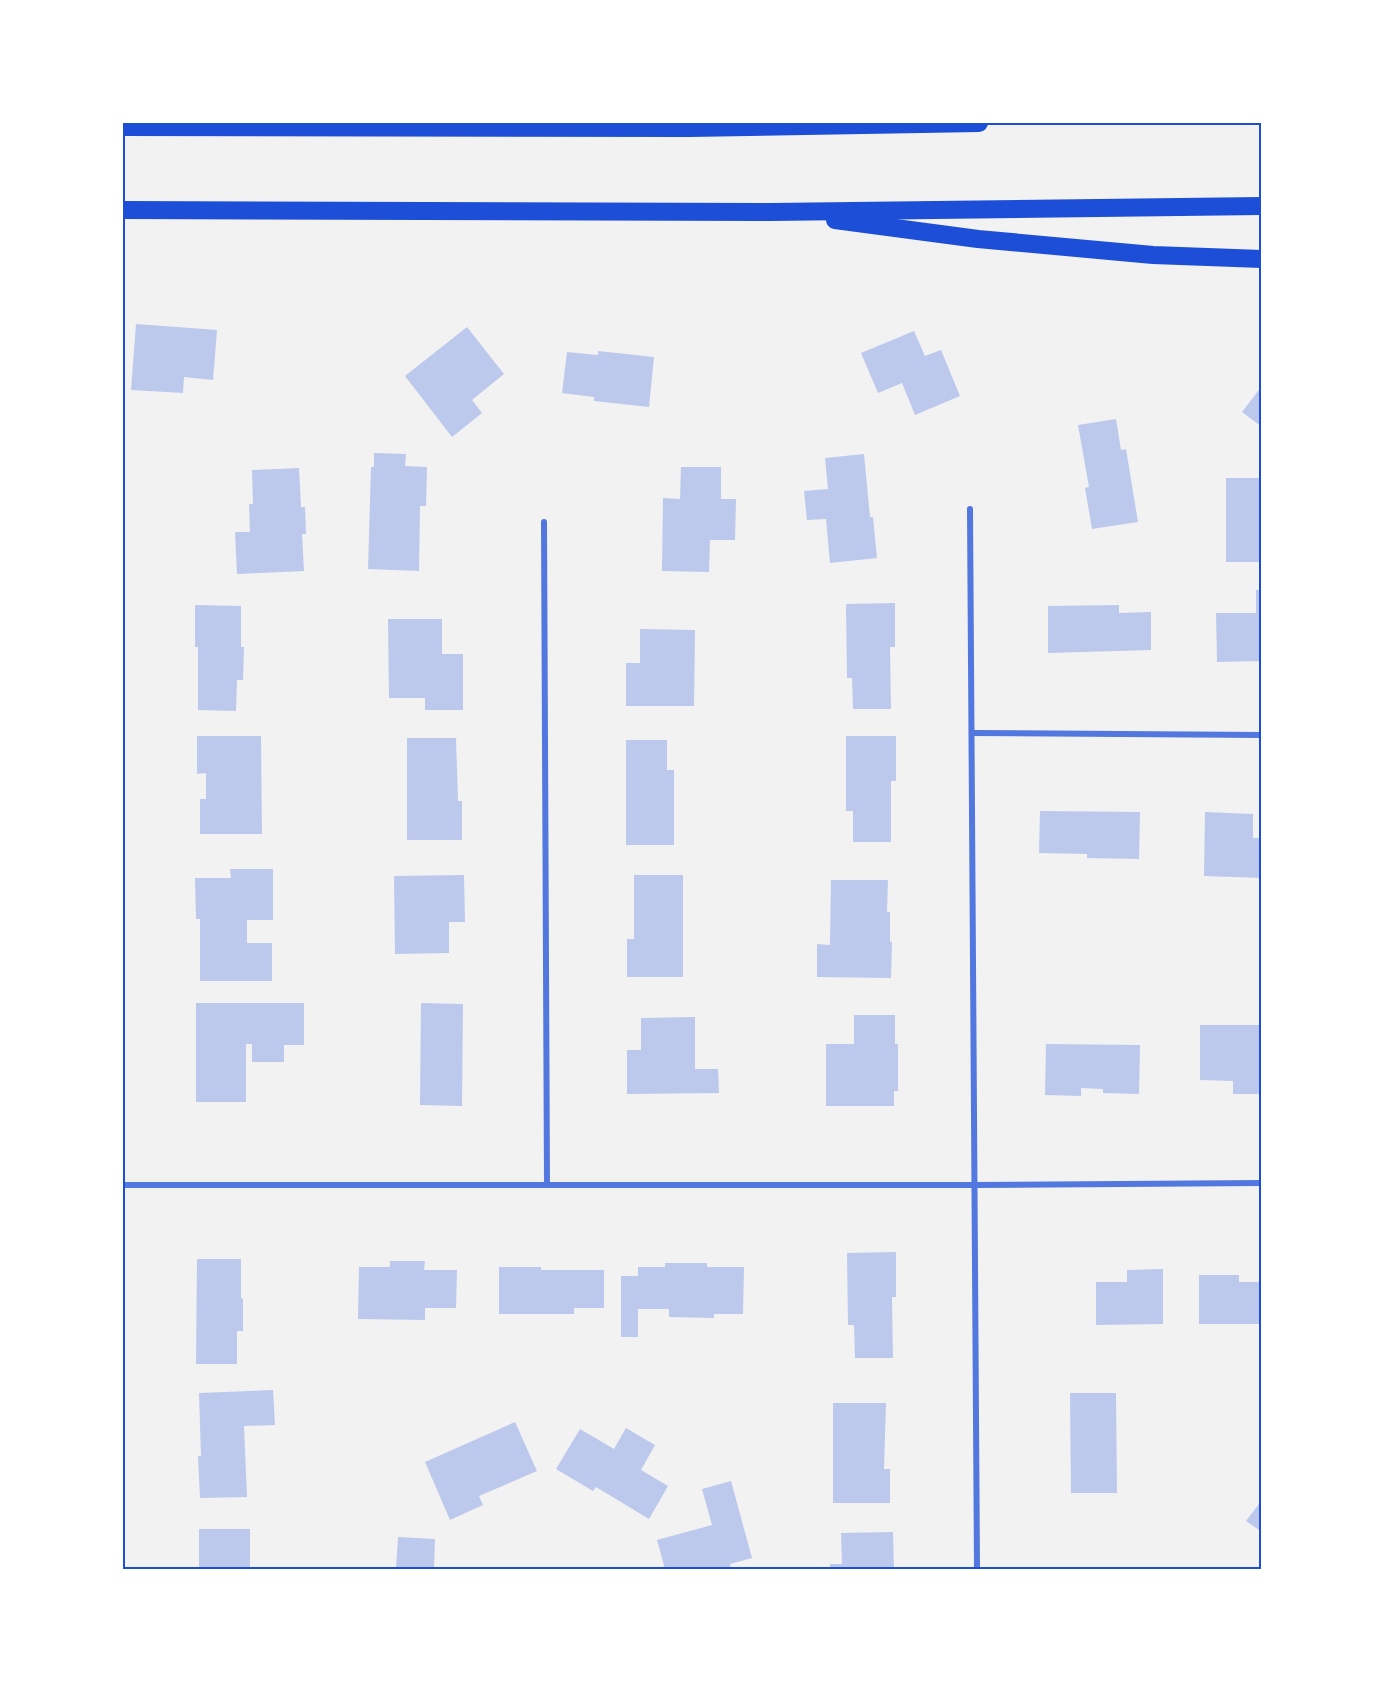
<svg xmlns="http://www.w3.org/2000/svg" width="1385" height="1692" viewBox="0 0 1385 1692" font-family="'PT Sans Narrow',sans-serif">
  <rect width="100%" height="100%" fill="#f2f2f2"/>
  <g fill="#bdc9ec">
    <path d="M 136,324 L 217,330 L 213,380 L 184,377 L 183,393 L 131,390 Z"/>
    <path d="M 467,327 L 504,374 L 472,400 L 482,413 L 452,437 L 405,376 Z"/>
    <path d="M 914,331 L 925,356 L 941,350 L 960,396 L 915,415 L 902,383 L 878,393 L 861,353 Z"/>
    <path d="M 598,351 L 654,357 L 649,407 L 594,401 L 594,397 L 562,393 L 567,352 L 598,355 Z"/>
    <path d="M 1262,386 L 1262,427 L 1242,412 Z"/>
    <path d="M 1116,419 L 1121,450 L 1126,449 L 1138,522 L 1092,529 L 1085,488 L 1089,487 L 1078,425 Z"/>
    <path d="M 374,453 L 406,454 L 405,466 L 427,467 L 426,506 L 420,506 L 419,571 L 368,569 L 371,467 L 374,467 Z"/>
    <path d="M 864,454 L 870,517 L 873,517 L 877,558 L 830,563 L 826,519 L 807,520 L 804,491 L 828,489 L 825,458 Z"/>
    <path d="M 681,467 L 721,467 L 721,499 L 736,499 L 735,540 L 710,540 L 709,572 L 662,571 L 663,498 L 680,499 Z"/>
    <path d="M 299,468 L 301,507 L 305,507 L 306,534 L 302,534 L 304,571 L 237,574 L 235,532 L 250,532 L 249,504 L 253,504 L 252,470 Z"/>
    <rect x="1226" y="478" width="36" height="84"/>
    <path d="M 1256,590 L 1262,590 L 1262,661 L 1217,662 L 1216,613 L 1256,613 Z"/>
    <path d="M 895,603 L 895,647 L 890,647 L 891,709 L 853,709 L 852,678 L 847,678 L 846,604 Z"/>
    <path d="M 195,605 L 241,606 L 241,647 L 244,647 L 243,680 L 237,680 L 236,711 L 198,710 L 198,647 L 195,647 Z"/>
    <path d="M 1119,605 L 1119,613 L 1151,612 L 1151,650 L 1048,653 L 1048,606 Z"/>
    <path d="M 388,619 L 442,619 L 442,654 L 463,654 L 463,710 L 425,710 L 425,698 L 389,698 Z"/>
    <path d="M 640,629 L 695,630 L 694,706 L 626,706 L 626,663 L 640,663 Z"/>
    <path d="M 197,736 L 261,736 L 262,834 L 200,834 L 200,799 L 206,799 L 206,773 L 197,774 Z"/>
    <path d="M 846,736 L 896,736 L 896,781 L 891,781 L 891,842 L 853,842 L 853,811 L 846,811 Z"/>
    <path d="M 407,738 L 456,738 L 458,801 L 462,801 L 462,840 L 407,840 Z"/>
    <path d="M 626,740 L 667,740 L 667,770 L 674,770 L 674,845 L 626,845 Z"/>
    <path d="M 1040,811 L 1140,812 L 1139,859 L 1087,858 L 1087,854 L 1039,853 Z"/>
    <path d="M 1205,812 L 1253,814 L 1253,838 L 1262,838 L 1262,878 L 1204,876 Z"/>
    <path d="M 230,869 L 273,869 L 273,920 L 247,920 L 247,943 L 272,943 L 272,981 L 200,981 L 200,919 L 196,919 L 195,878 L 231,878 Z"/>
    <path d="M 464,875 L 465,922 L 449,922 L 449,953 L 395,954 L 394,876 Z"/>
    <path d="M 634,875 L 683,875 L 683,977 L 627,977 L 627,939 L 634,939 Z"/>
    <path d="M 831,880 L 888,880 L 887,912 L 890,912 L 890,942 L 892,942 L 891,978 L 817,977 L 817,944 L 830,945 Z"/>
    <path d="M 196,1003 L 304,1003 L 304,1045 L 284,1045 L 284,1062 L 252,1062 L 252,1044 L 246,1044 L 246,1102 L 196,1102 Z"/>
    <path d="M 421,1003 L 463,1004 L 462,1106 L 420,1105 Z"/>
    <path d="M 854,1015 L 895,1015 L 895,1044 L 898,1044 L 898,1091 L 894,1091 L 894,1106 L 826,1106 L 826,1044 L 854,1044 Z"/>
    <path d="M 695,1017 L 695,1069 L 718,1069 L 719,1093 L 627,1094 L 627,1050 L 641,1050 L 641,1018 Z"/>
    <path d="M 1200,1025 L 1262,1025 L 1262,1094 L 1233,1094 L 1233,1081 L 1200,1080 Z"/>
    <path d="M 1046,1044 L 1140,1045 L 1139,1094 L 1103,1093 L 1103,1089 L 1081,1088 L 1081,1096 L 1045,1095 Z"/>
    <path d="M 896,1252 L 896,1297 L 892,1297 L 893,1358 L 855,1358 L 854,1325 L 848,1325 L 847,1253 Z"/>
    <path d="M 197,1259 L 241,1259 L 241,1298 L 243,1299 L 243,1331 L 237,1331 L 237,1364 L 196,1364 Z"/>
    <path d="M 390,1261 L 425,1261 L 424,1270 L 457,1270 L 456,1308 L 425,1308 L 425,1320 L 358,1319 L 359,1267 L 390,1267 Z"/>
    <path d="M 665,1263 L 707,1263 L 707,1267 L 744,1267 L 743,1314 L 714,1314 L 714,1318 L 669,1317 L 669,1309 L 638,1309 L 638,1337 L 621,1337 L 621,1276 L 638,1276 L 638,1267 L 665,1267 Z"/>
    <path d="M 499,1267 L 541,1267 L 541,1270 L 604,1270 L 604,1308 L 574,1308 L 574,1314 L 499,1314 Z"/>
    <path d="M 1163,1269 L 1163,1324 L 1096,1325 L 1096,1282 L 1127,1282 L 1127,1270 Z"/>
    <path d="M 1199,1275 L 1239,1275 L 1239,1282 L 1262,1282 L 1262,1324 L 1199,1324 Z"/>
    <path d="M 273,1390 L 275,1425 L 244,1426 L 247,1497 L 200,1498 L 198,1456 L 201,1456 L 199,1393 Z"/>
    <path d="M 1070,1393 L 1116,1393 L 1117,1493 L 1071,1493 Z"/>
    <path d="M 833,1403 L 886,1403 L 884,1469 L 890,1469 L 890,1503 L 833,1503 Z"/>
    <path d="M 515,1422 L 537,1471 L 479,1496 L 483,1505 L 450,1520 L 425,1462 Z"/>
    <path d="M 626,1428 L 655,1445 L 641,1470 L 668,1486 L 649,1519 L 596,1487 L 593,1491 L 556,1469 L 580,1429 L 614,1449 Z"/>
    <path d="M 731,1481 L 752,1558 L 730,1564 L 731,1569 L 665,1569 L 657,1540 L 712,1525 L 702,1489 Z"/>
    <path d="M 1262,1500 L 1262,1532 L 1246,1521 Z"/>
    <rect x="199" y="1529" width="51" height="40"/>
    <path d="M 893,1532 L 894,1569 L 830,1569 L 830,1564 L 842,1564 L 841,1533 Z"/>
    <path d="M 398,1537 L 435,1539 L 434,1569 L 396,1569 Z"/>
  </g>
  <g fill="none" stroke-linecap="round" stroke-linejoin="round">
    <g stroke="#5277de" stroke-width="6">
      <path d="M 970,509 L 977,1569"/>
      <path d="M 544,522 L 547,1185"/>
      <path d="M 973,733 L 1262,735"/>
      <path d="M 123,1185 L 975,1185 L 1262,1183"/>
    </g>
    <g stroke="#1d4ed8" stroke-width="18">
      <path d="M 123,127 L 689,128 L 979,123"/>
      <path d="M 123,210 L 770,212 L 1262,206"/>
      <path d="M 835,220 L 978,239 L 1153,255 L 1262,259"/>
    </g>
  </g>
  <rect width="1385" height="1692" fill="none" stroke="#ffffff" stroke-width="249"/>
  <rect x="124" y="124" width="1136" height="1444" fill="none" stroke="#1d4ed8" stroke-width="2"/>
</svg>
